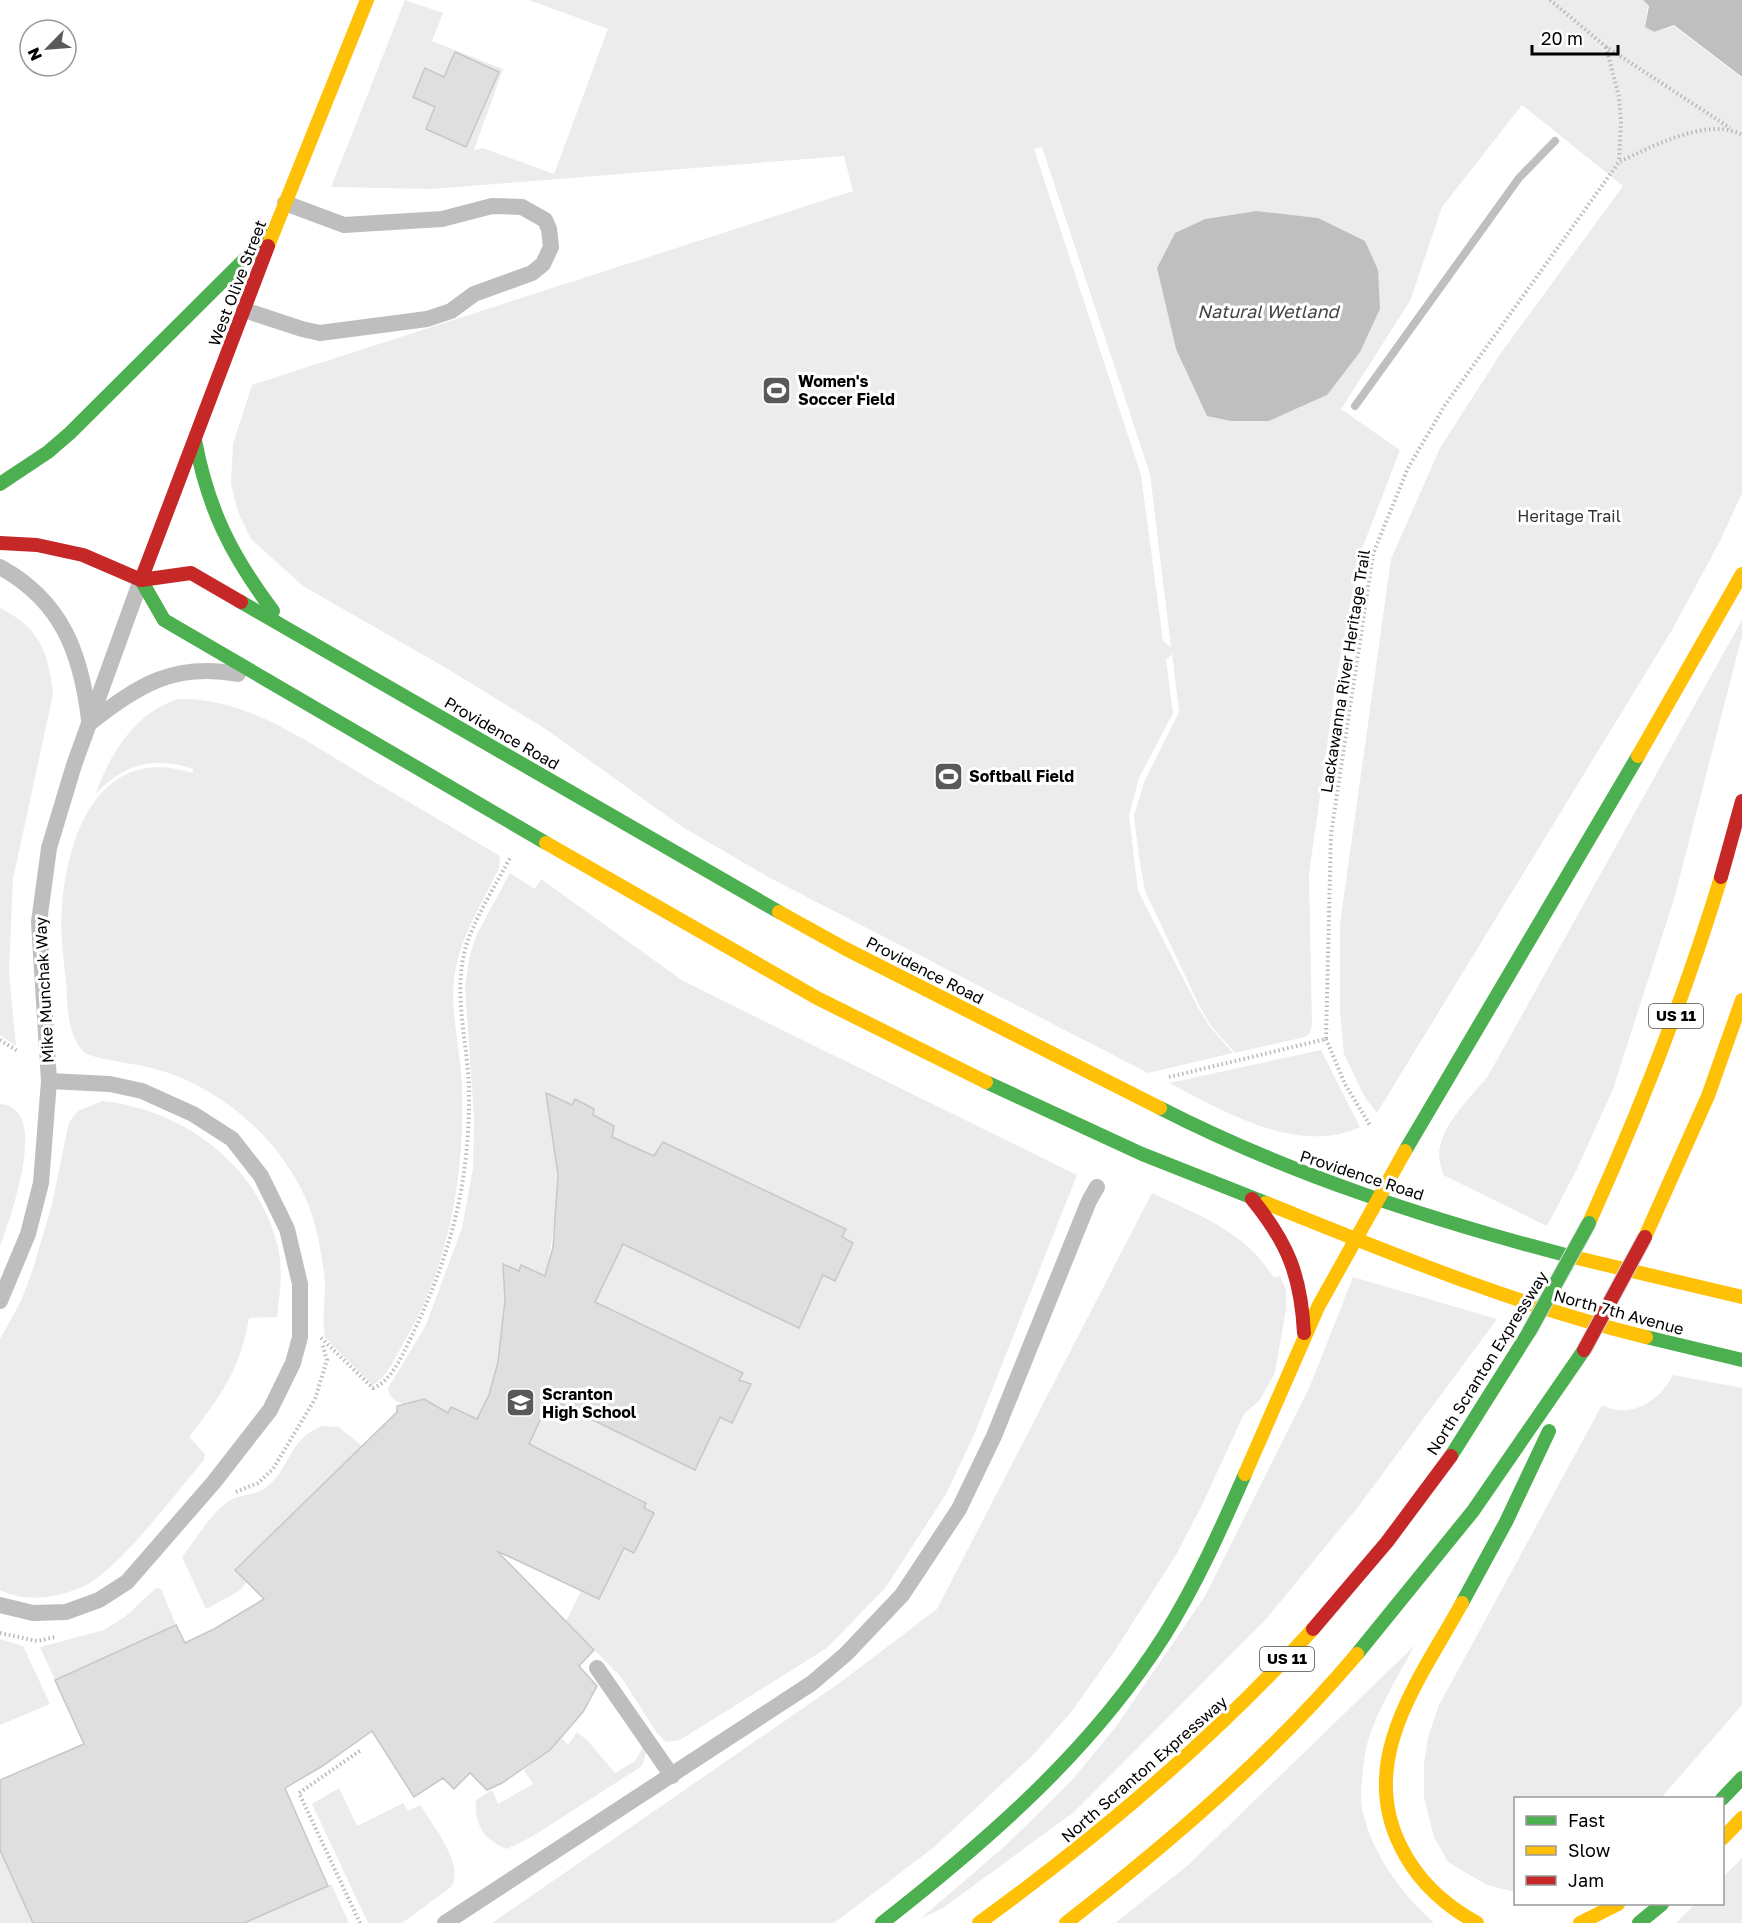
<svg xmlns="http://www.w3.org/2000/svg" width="1742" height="1923" viewBox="0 0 1742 1923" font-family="'Golos Text',sans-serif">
  <rect width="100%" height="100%" fill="#fff"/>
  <g fill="#ececec" fill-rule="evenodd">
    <path d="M 405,0 L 443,13 L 432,41 L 503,69 L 474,150 L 483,148 L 554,174 L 608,29 L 529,0 L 1643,0 L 1648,6 L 1645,27 L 1653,32 L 1674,26 L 1742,78 L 1742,493 L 1720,541 L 1672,630 L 1377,1113 L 1364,1096 L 1344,1054 L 1340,1012 L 1340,924 L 1391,559 L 1440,448 L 1501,353 L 1623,186 L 1522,105 L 1442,207 L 1410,301 L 1341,409 L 1400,450 L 1360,554 L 1337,675 L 1309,874 L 1312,1025 L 1310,1033 L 1305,1037 L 1235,1053 L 1211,1026 L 1200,1007 L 1145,891 L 1139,857 L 1134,815 L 1145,780 L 1179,712 L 1172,654 L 1166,660 L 1173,713 L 1139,778 L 1129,815 L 1138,891 L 1199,1009 L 1210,1027 L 1233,1053 L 1148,1073 L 770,878 L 681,826 L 547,730 L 446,668 L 303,586 L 251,539 L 238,512 L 231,484 L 233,444 L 252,385 L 853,191 L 844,156 L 433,189 L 331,187 ZM 1042,147 L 1150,474 L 1171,648 L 1163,641 L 1141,475 L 1034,149 ZM 1255,211 L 1318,218 L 1327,395 L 1269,421 L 1231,421 L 1176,349 L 1157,268 L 1175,233 L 1205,219 Z"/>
    <path d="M 0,608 C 39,627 49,653 53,694 L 13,879 L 9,973 L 16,1046 L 0,1035 Z"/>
    <path d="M 1742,620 L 1742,636 L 1674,899 L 1613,1089 L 1577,1169 L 1547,1226 L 1443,1175 C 1442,1169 1439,1162 1439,1156 C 1439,1126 1471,1097 1488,1076 Z"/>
    <path d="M 179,699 C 247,697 309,743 366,777 C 411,803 455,829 500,856 L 499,868 C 483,902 461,935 455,973 C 449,1011 461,1049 462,1087 C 465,1173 450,1262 407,1337 C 398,1351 388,1378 373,1385 L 325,1338 C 322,1321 325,1301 325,1284 C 324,1269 321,1253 318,1238 C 304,1162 235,1093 162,1071 C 137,1063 110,1062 86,1054 C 66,1036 68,1006 66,981 C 63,957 60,932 62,907 C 68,831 101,744 193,773 L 193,769 C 155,756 122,764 95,795 C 110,754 135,712 179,699 Z"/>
    <path d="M 510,873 L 535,889 L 541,879 L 683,981 L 1077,1175 L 974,1435 L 946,1494 L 886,1587 L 827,1648 L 680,1740 L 666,1742 L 657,1733 L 621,1677 L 566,1621 L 581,1591 L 599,1599 L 624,1548 L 634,1552 L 653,1513 L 644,1508 L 646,1502 L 529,1444 L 550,1399 L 695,1469 L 720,1417 L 731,1423 L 751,1385 L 739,1380 L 742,1372 L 595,1302 L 623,1244 L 798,1328 L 823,1275 L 836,1281 L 853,1244 L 612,1137 L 614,1126 L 593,1115 L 594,1109 L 575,1100 L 572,1105 L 548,1094 L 545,1098 C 565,1137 556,1234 545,1276 L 521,1265 L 519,1271 L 505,1266 L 503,1329 L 498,1362 L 489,1395 L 477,1419 L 451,1407 L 448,1413 C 431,1410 389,1409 388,1388 L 426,1325 L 462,1228 L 473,1168 L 474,1118 L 465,986 L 470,954 L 477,934 Z"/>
    <path d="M 1321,1050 L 1360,1127 C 1298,1156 1223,1111 1169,1083 Z"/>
    <path d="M 103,1101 C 184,1110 259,1165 278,1248 C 283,1270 280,1294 277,1317 L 249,1318 C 240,1370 221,1396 189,1437 L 205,1454 L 204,1460 C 177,1491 119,1570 84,1586 C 59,1598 25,1603 0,1590 L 0,1339 L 21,1301 L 33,1269 L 52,1204 L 69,1122 L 78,1111 Z"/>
    <path d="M 0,1104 C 52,1106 9,1221 0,1247 Z"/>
    <path d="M 1152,1193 C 1200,1216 1245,1231 1274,1278 L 1280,1276 L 1286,1290 L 1286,1309 L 1275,1372 L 1260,1400 L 1244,1414 L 1202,1505 L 1176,1555 L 1114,1652 L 1072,1711 L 1033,1755 L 933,1848 L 834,1923 L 492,1923 L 838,1684 L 937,1609 Z"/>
    <path d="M 1353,1277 L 1497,1319 L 1358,1507 L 1266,1619 L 1074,1812 L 943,1908 L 920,1919 L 1005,1846 L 1072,1780 L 1115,1728 L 1205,1596 L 1310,1386 Z"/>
    <path d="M 1673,1375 L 1742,1388 L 1742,1705 L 1661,1798 L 1516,1798 L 1515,1892 L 1487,1885 L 1448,1862 L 1434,1837 L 1424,1798 L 1424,1764 L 1428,1737 L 1439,1705 L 1602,1405 C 1630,1420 1660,1401 1673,1375 Z"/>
    <path d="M 322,1426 L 339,1427 L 362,1446 L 235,1569 L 247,1582 L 239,1591 L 206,1609 L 182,1557 C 196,1539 210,1514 229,1501 C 239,1494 254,1496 264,1489 C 291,1470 287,1439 322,1426 Z"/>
    <path d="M 156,1588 L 161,1589 L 176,1625 L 55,1680 L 40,1647 L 104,1630 L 126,1616 Z"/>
    <path d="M 0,1639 L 23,1646 L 50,1704 L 0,1725 Z"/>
    <path d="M 1415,1645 C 1398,1676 1377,1710 1367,1744 C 1364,1756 1359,1796 1362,1808 C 1371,1853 1401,1893 1434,1923 L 1115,1923 L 1187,1866 Z"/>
    <path d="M 577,1732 L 587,1740 L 615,1773 L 635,1761 L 643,1747 L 648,1748 L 642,1766 L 533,1836 L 507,1849 C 484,1840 474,1825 476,1800 L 492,1790 L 498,1804 L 533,1784 L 524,1770 L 562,1738 L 568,1745 Z"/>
    <path d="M 339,1788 L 357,1826 L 403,1803 L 408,1811 L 420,1805 C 432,1824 466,1866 451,1887 L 402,1923 L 368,1923 L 312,1804 Z"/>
    <path d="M 0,1850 L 33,1923 L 0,1923 Z"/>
    <path d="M 1742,1858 L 1742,1923 L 1676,1923 L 1695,1904 L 1722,1904 L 1723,1877 Z"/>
    <path d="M 331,1884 L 349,1923 L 244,1923 Z"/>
  </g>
  <g fill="#bfbfbf">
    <path d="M 1643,0 L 1742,0 L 1742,77 L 1674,25 L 1654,32 L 1645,27 L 1649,6 Z"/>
    <path d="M 1256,211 L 1318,218 L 1365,241 L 1378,270 L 1380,309 L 1360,352 L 1327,395 L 1269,421 L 1231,421 L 1207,416 L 1176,349 L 1157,268 L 1175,233 L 1205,219 Z"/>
  </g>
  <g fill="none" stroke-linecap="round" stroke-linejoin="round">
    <path stroke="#bfbfbf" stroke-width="8" d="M 1355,406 L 1519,178 L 1555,141"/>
  </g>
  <g fill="#dfdfdf" stroke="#c7c7c7" stroke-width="1.5">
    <path d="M 455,52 L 499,72 L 466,147 L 426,129 L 435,107 L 413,97 L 425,68 L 444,77 Z"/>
    <path d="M 546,1093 L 572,1105 L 575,1099 L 594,1109 L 593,1115 L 614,1126 L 612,1137 L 654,1156 L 663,1142 L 846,1229 L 842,1237 L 853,1243 L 835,1281 L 823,1275 L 799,1328 L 623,1244 L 595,1302 L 743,1373 L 739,1380 L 751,1384 L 732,1423 L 720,1417 L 695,1470 L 550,1399 L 529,1444 L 646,1503 L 644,1508 L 654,1513 L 634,1553 L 624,1548 L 599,1599 L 497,1551 L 594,1650 L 579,1666 L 597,1686 L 583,1712 L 550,1750 L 502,1783 L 487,1790 L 470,1773 L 454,1789 L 443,1778 L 414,1797 L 372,1731 L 321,1767 L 285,1788 L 328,1886 L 244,1923 L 33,1923 L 0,1850 L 0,1780 L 84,1744 L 55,1680 L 176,1625 L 185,1643 L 214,1629 L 264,1599 L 235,1570 L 397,1412 L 397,1406 L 424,1399 L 448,1413 L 451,1407 L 477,1419 L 489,1395 L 498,1362 L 505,1300 L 503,1264 L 519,1271 L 521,1265 L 545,1276 L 553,1247 L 558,1175 Z"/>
  </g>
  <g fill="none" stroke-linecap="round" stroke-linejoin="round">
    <g stroke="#b9b9b9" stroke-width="4" stroke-dasharray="1.5 3" stroke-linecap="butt">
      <path d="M 1550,0 L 1605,46 L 1730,128"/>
      <path d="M 1606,47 L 1619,97 L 1621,122 L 1619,162"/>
      <path d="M 1326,1039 L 1345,1084 L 1371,1127"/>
      <path d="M 0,1040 L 19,1052"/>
      <path d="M 1169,1077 L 1326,1039 L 1331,834 L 1373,554 L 1408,468 L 1445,405 L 1619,162 C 1651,147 1709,116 1742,135"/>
      <path d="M 321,1338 L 373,1388 C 393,1381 405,1349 414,1331 C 452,1251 470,1180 469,1090 C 468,1043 453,997 465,950 C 471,924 498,881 511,856"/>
      <path d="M 236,1492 L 258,1483 L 273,1469 L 315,1399 L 327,1360 L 322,1343"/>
      <path d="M 0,1633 L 37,1641 L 55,1637"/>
      <path d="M 360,1923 L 299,1793 L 361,1750"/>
    </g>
    <g stroke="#bebebe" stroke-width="16">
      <path d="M 244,310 L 302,329 L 320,333 L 427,319 L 451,311 L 474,294 L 532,273 L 543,264 L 551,247 L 549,229 L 545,220 L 522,207 L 492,206 L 442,219 L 344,225 L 285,203"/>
      <path d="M 0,567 C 62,601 81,653 89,720"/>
      <path d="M 90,723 C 139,685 174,662 238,674"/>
      <path d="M 0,1301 L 28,1234 L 41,1183 L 49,1081 L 39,922 L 49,848 L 74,765 L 141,580"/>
      <path d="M 0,1605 L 33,1613 L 66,1612 L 99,1600 L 127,1582 L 214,1482 L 270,1410 L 293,1363 L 300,1337 L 300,1284 L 287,1229 L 261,1176 L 232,1139 L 193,1114 L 142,1091 L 110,1084 L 49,1081"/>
      <path d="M 597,1668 L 672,1776"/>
      <path d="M 445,1923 L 812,1683 L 846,1654 L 902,1595 L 959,1509 L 994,1436 L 1089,1201 L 1097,1187"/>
    </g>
    <g stroke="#4caf50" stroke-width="14">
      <path d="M 195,440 C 208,509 231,555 273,611"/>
      <path d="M 0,484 L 48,452 L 70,433 L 268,236"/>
      <path d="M 141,580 L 164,620 L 546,843"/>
      <path d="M 241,602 L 779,912"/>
      <path d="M 986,1082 L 1142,1154 L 1266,1203"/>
      <path d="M 1160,1108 C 1291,1175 1431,1220 1573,1257"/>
      <path d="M 1405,1151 L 1638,756"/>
      <path d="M 1646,1337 L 1742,1360"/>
      <path d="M 1451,1456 L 1529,1332"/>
      <path d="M 1462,1603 L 1506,1522 L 1549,1431"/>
      <path d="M 1357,1654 L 1473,1511 L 1584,1350"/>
      <path d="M 1722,1799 L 1742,1778"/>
      <path d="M 882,1923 C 988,1840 1091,1751 1164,1636 C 1196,1585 1221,1529 1245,1474"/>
      <path d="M 1639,1923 L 1662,1904"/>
    </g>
    <g stroke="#ffc107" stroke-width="14">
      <path d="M 268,246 L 367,0"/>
      <path d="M 1638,756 L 1742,574"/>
      <path d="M 546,843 L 817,998 L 986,1082"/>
      <path d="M 779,912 L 844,948 L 1160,1108"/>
      <path d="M 1266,1203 C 1393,1254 1512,1304 1646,1337"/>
      <path d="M 1589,1223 C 1640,1110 1685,996 1721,877"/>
      <path d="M 1645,1237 L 1708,1096 L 1742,1000"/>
      <path d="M 1573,1257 L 1742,1297"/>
      <path d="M 1245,1474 L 1318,1307 L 1405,1151"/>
      <path d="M 1462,1603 C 1421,1678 1356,1759 1401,1847 C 1418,1882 1444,1905 1477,1923"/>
      <path d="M 1722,1839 L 1742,1818"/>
      <path d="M 979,1923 C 1100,1835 1213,1740 1313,1629"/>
      <path d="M 1066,1923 C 1170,1842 1271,1756 1357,1654"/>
      <path d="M 1580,1923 L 1618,1904"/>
    </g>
    <g stroke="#c62828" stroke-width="14">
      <path d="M 0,543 L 37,545 L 83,555 L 141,580 L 191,573 L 241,602"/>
      <path d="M 141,580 L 268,246"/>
      <path d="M 1721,877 L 1742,801"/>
      <path d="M 1252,1199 C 1288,1243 1301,1276 1304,1333"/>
      <path d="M 1313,1629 L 1387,1542 L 1451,1456"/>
    </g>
    <defs>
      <path id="fast-bridge" d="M 1529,1332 L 1589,1223"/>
      <path id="jam-bridge" d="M 1584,1350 L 1645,1237"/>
    </defs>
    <use href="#fast-bridge" stroke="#dbdbdb" stroke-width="16" stroke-linecap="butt"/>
    <use href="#jam-bridge" stroke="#dbdbdb" stroke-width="16" stroke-linecap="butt"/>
    <use href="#fast-bridge" stroke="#4caf50" stroke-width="14"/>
    <use href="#jam-bridge" stroke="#c62828" stroke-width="14"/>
  </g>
  <defs>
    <symbol id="stadium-square" viewBox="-11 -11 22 22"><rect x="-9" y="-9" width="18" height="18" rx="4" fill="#595959" stroke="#fff"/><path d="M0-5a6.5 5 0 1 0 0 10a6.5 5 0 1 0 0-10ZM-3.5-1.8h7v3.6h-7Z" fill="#fff"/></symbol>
    <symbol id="school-square" viewBox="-11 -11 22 22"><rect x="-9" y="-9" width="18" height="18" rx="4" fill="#595959" stroke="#fff"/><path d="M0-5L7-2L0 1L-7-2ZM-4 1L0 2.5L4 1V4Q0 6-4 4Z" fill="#fff"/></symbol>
  </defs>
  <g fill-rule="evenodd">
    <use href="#stadium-square" x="760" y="374" width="33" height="33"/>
    <use href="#stadium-square" x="932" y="760" width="33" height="33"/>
    <use href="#school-square" x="504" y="1386" width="33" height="33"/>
  </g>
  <g text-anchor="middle" stroke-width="6" stroke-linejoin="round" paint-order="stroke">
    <g fill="#fff" stroke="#4c4c4c" stroke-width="1.5">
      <rect x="1649" y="1004" width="54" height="24" rx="4.5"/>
      <rect x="1260" y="1647" width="54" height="24" rx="4.5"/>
    </g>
    <g font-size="15" font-weight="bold" fill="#000">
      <text x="1676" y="1021">US 11</text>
      <text x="1287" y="1664">US 11</text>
    </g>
    <g font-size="16" fill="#000" stroke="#fff">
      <text transform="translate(237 283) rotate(-69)" y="6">West Olive Street</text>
      <text transform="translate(1345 671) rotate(-81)" y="6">Lackawanna River Heritage Trail</text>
      <text transform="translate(502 733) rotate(30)" y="6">Providence Road</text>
      <text transform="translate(925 970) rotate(27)" y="6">Providence Road</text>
      <text transform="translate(44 990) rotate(-93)" y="6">Mike Munchak Way</text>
      <text transform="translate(1362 1175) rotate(18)" y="6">Providence Road</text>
      <text transform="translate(1619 1312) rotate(15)" y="6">North 7th Avenue</text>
      <text transform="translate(1487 1363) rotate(-58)" y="6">North Scranton Expressway</text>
      <text transform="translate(1144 1769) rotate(-41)" y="6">North Scranton Expressway</text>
    </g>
    <g font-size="16" font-weight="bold" fill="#000" stroke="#fff" text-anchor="start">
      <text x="798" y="387">Women's<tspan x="798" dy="18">Soccer Field</tspan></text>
      <text x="969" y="782">Softball Field</text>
      <text x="542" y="1400">Scranton<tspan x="542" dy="18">High School</tspan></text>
    </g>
    <g font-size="16" fill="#333" stroke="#fff">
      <text x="1569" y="522">Heritage Trail</text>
    </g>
    <g font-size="18" font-style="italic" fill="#444" stroke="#fff">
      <text x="1268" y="318">Natural Wetland</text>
    </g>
  </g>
  <rect x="1514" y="1797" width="210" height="108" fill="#ffffff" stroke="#999999" stroke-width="1.5"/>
  <rect x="1526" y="1816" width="30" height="9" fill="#4caf50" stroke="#999999" stroke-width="1.5"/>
  <text x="1568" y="1827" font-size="18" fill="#000000">Fast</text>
  <rect x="1526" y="1846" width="30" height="9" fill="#ffc107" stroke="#999999" stroke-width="1.5"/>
  <text x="1568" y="1857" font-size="18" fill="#000000">Slow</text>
  <rect x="1526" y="1876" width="30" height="9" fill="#c62828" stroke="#999999" stroke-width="1.5"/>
  <text x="1568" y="1887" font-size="18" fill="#000000">Jam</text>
  <g transform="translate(48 48) rotate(245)"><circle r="28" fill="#ffffff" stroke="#999999" stroke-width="1.5"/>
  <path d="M0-4.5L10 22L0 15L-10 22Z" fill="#595959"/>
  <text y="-9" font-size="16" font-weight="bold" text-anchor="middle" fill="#000000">N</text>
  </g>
  <path d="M1532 45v9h86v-9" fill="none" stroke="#000000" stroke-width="3"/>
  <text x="1541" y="45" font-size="18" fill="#000000" stroke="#ffffff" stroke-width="4.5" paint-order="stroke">20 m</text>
</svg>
